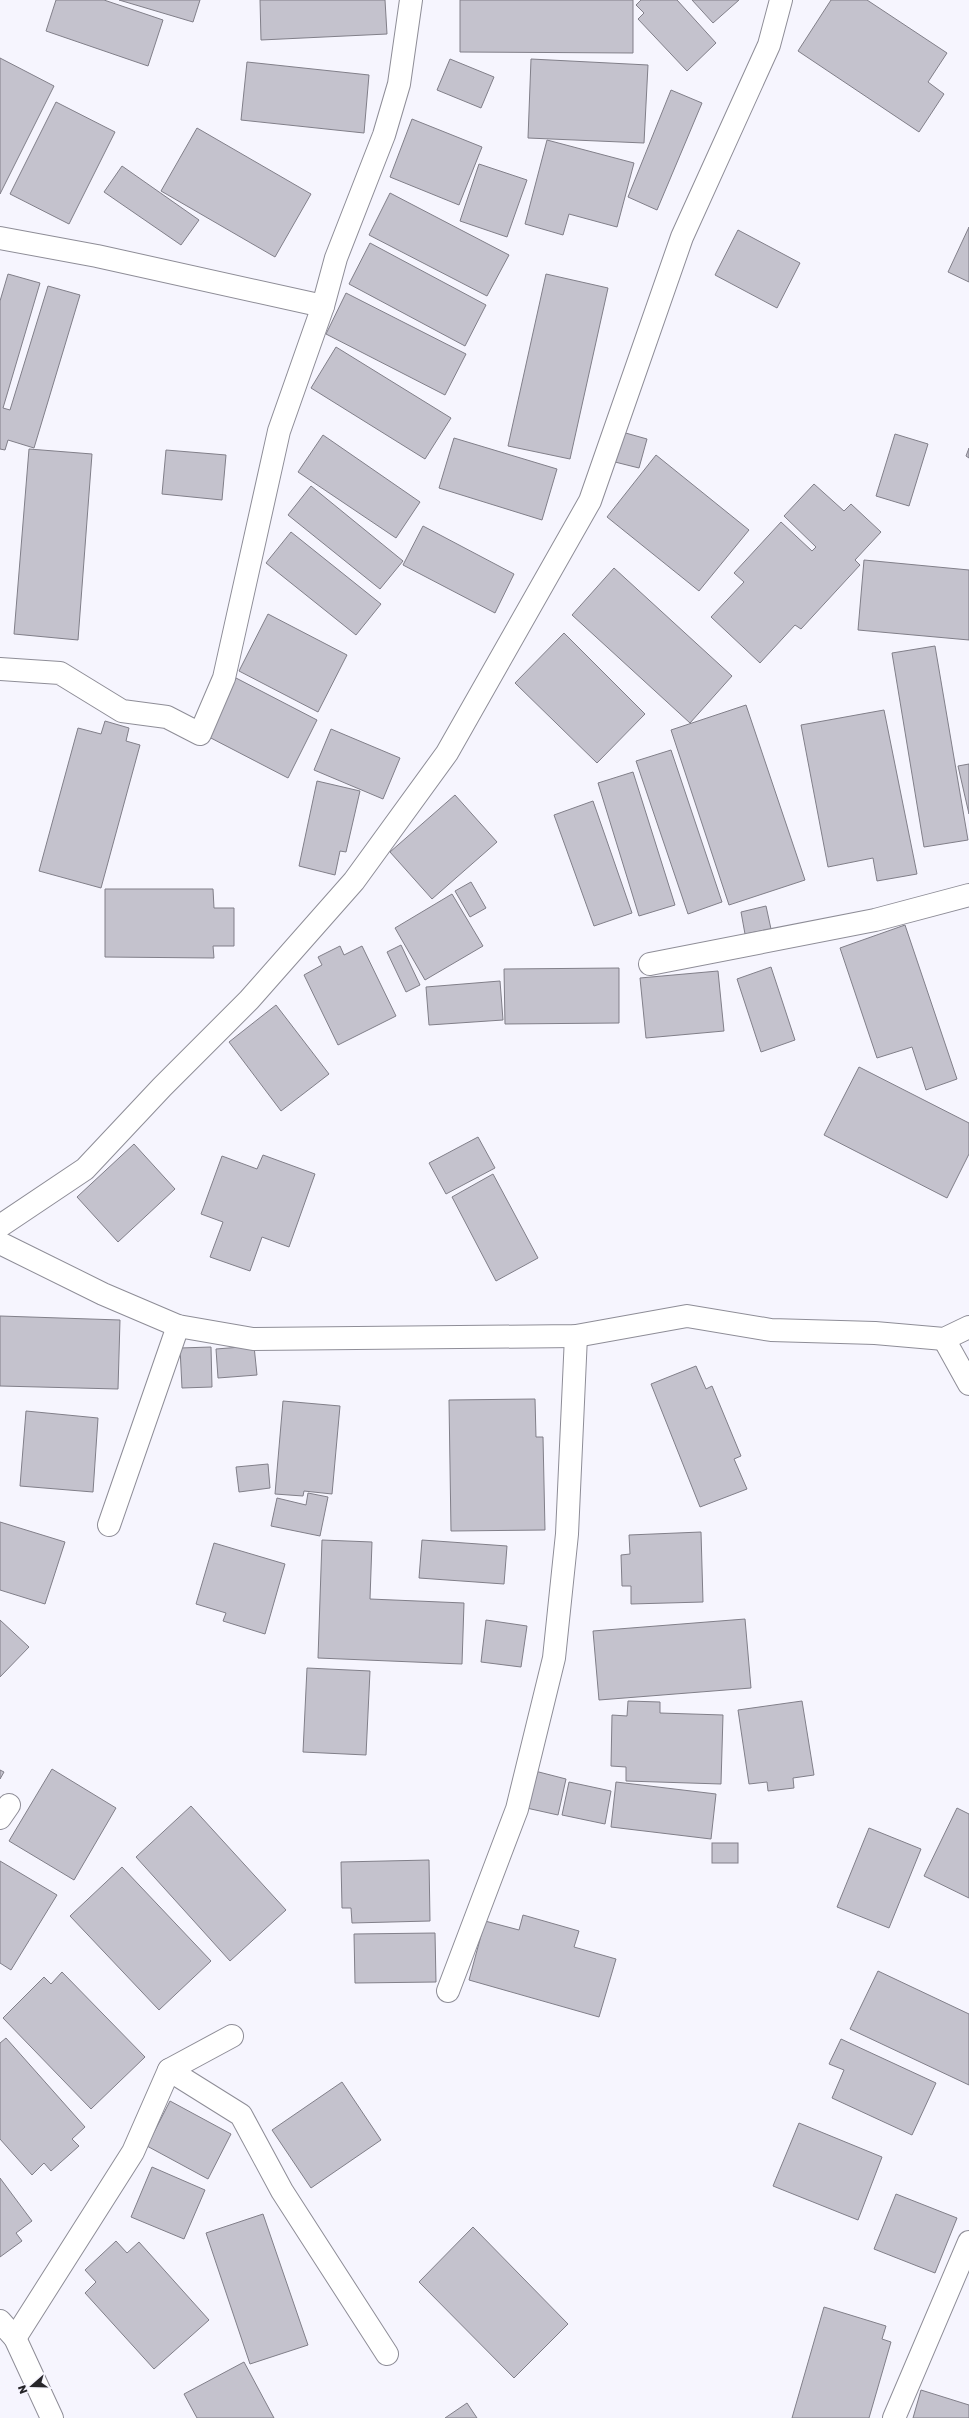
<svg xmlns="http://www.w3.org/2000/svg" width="969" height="2418" viewBox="0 0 969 2418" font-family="'Golos Text',sans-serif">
  <rect width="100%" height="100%" fill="#f6f5fe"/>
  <g fill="#c4c2cd" stroke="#817f89">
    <path d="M 56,0 L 104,0 L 163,20 L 148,66 L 46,31 Z"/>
    <path d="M 119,0 L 200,0 L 193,22 Z"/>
    <path d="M 260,0 L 385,0 L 387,34 L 261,40 Z"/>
    <path d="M 460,0 L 633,0 L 633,53 L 460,52 Z"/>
    <path d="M 641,0 L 677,0 L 716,43 L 687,71 L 638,19 L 644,13 L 636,5 Z"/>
    <path d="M 692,0 L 739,0 L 713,23 Z"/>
    <path d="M 831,0 L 867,0 L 947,53 L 928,82 L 944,94 L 919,132 L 798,51 Z"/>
    <path d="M 0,58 L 54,86 L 0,194 Z"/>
    <path d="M 450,59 L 494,77 L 481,108 L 437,90 Z"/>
    <path d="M 531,59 L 648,65 L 644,143 L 528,138 Z"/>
    <path d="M 247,62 L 369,75 L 364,133 L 241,120 Z"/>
    <path d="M 671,90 L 702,103 L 657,210 L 628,197 Z"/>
    <path d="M 56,102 L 115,132 L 69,224 L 10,194 Z"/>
    <path d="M 412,119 L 482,147 L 459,205 L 390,177 Z"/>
    <path d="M 197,128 L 311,194 L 275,257 L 161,191 Z"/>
    <path d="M 547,140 L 634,163 L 617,227 L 569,214 L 563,235 L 525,224 Z"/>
    <path d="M 479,164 L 527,180 L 507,237 L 460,221 Z"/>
    <path d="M 122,166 L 199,220 L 181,245 L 104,192 Z"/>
    <path d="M 390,193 L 509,255 L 487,296 L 369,235 Z"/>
    <path d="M 969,227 L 969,282 L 948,272 Z"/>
    <path d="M 738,230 L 800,263 L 777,308 L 715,275 Z"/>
    <path d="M 370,243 L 486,305 L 465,346 L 349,284 Z"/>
    <path d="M 8,274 L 40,283 L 3,408 L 10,410 L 48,286 L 80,295 L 34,448 L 8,440 L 5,450 L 0,449 L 0,301 Z"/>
    <path d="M 546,274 L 608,288 L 570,459 L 508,446 Z"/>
    <path d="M 346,293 L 466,354 L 445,395 L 326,334 Z"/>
    <path d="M 336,347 L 451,418 L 425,459 L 311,388 Z"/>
    <path d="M 622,432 L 647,439 L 639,468 L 615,462 Z"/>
    <path d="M 895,434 L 928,444 L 909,506 L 876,496 Z"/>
    <path d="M 323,435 L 420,502 L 396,538 L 298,472 Z"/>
    <path d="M 454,438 L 557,469 L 542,520 L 439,488 Z"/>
    <path d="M 969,448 L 969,458 L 966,456 Z"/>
    <path d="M 29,449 L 92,454 L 78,640 L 14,634 Z"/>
    <path d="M 166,450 L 226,455 L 222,500 L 162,494 Z"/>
    <path d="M 656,455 L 749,530 L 699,591 L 607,517 Z"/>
    <path d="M 814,484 L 844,511 L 851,504 L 881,532 L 855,560 L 860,565 L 801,629 L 795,625 L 760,663 L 711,617 L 744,582 L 734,573 L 781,522 L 812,551 L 816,547 L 784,516 Z"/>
    <path d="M 311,486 L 403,561 L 380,589 L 288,515 Z"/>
    <path d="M 423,526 L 514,574 L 495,613 L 403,565 Z"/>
    <path d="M 291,532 L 381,604 L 356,635 L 266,563 Z"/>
    <path d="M 864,560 L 969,570 L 969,640 L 858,630 Z"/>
    <path d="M 614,568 L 732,676 L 690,723 L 572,615 Z"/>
    <path d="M 268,614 L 347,655 L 318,712 L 239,671 Z"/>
    <path d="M 564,633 L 645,714 L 597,763 L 515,683 Z"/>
    <path d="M 935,646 L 968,840 L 924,847 L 892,653 Z"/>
    <path d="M 236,678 L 317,720 L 288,778 L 207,736 Z"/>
    <path d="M 746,705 L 805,880 L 729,905 L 671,730 Z"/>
    <path d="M 884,710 L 917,874 L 877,881 L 873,858 L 828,867 L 801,725 Z"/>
    <path d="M 105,721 L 129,728 L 126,741 L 140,745 L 101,888 L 39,871 L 78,728 L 101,734 Z"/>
    <path d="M 331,729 L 400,758 L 383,799 L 314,770 Z"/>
    <path d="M 671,750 L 722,902 L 688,914 L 636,761 Z"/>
    <path d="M 969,764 L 969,814 L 958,766 Z"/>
    <path d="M 633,772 L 675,905 L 639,916 L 598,783 Z"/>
    <path d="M 317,781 L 360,791 L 346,852 L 340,851 L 335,875 L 299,866 Z"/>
    <path d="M 455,795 L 497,842 L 432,899 L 390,852 Z"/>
    <path d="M 593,801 L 632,913 L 594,926 L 554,815 Z"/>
    <path d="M 471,882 L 486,908 L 470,917 L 455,891 Z"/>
    <path d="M 105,889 L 213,889 L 214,908 L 234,908 L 234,946 L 213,946 L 214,958 L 105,957 Z"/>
    <path d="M 452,894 L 483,946 L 425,980 L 395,928 Z"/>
    <path d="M 766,906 L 771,929 L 745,934 L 741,912 Z"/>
    <path d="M 905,925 L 957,1079 L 926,1090 L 912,1047 L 877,1058 L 840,948 Z"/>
    <path d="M 401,945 L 420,985 L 406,992 L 387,952 Z"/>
    <path d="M 340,946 L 344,955 L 362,946 L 396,1016 L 338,1045 L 304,975 L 322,965 L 318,957 Z"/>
    <path d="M 771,967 L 795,1040 L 761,1052 L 737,979 Z"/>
    <path d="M 619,968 L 619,1023 L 505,1024 L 504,969 Z"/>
    <path d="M 718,971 L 724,1031 L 646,1038 L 640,978 Z"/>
    <path d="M 500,981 L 503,1020 L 429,1025 L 426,987 Z"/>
    <path d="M 276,1005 L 329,1074 L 281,1111 L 229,1042 Z"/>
    <path d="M 859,1067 L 969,1123 L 969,1154 L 947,1198 L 824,1135 Z"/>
    <path d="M 478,1137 L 495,1168 L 446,1194 L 429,1163 Z"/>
    <path d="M 134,1144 L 175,1189 L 118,1242 L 77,1197 Z"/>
    <path d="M 263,1155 L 315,1174 L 289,1247 L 262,1237 L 250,1271 L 210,1257 L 223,1222 L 201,1214 L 222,1156 L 257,1169 Z"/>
    <path d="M 493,1174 L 538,1258 L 496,1281 L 452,1197 Z"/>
    <path d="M 0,1316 L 120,1320 L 118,1389 L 0,1386 Z"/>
    <path d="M 254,1346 L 257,1375 L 218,1378 L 216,1349 Z"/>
    <path d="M 211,1347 L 212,1387 L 182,1388 L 180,1348 Z"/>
    <path d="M 696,1366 L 706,1389 L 712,1386 L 741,1456 L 734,1459 L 747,1489 L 700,1507 L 651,1384 Z"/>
    <path d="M 535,1399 L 536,1437 L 543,1437 L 545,1530 L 451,1531 L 449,1400 Z"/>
    <path d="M 283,1401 L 340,1406 L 332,1494 L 304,1491 L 303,1496 L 275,1494 Z"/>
    <path d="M 26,1411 L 98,1418 L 93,1492 L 20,1486 Z"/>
    <path d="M 268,1464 L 270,1488 L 239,1492 L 236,1467 Z"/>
    <path d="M 308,1493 L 328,1497 L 320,1536 L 271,1526 L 277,1498 L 306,1505 Z"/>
    <path d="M 0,1522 L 65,1542 L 45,1604 L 0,1590 Z"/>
    <path d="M 701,1532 L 703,1602 L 631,1604 L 631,1586 L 622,1586 L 621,1555 L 630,1554 L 629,1535 Z"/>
    <path d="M 322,1540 L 372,1542 L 370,1599 L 464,1603 L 462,1664 L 318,1658 Z"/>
    <path d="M 422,1540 L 507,1546 L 504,1584 L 419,1578 Z"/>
    <path d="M 214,1543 L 285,1564 L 265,1634 L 223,1621 L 226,1613 L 196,1604 Z"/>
    <path d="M 745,1619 L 751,1688 L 599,1700 L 593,1631 Z"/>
    <path d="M 0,1620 L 29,1647 L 0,1677 Z"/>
    <path d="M 486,1620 L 527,1626 L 521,1667 L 481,1662 Z"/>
    <path d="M 307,1668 L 370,1671 L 366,1755 L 303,1752 Z"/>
    <path d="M 628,1701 L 660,1702 L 660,1713 L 723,1715 L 721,1784 L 626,1781 L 626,1767 L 611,1766 L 612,1715 L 627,1716 Z"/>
    <path d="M 802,1701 L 814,1775 L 793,1778 L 794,1788 L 768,1791 L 767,1782 L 749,1784 L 738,1710 Z"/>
    <path d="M 52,1769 L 116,1808 L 74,1880 L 9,1841 Z"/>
    <path d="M 0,1770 L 4,1772 L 0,1779 Z"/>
    <path d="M 531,1770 L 566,1779 L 558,1815 L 522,1807 Z"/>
    <path d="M 569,1782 L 611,1791 L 605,1824 L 562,1815 Z"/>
    <path d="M 616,1782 L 716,1794 L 711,1839 L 611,1827 Z"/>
    <path d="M 191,1806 L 286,1910 L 230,1961 L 136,1857 Z"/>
    <path d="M 957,1808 L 969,1814 L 969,1898 L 924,1876 Z"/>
    <path d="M 869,1828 L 921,1849 L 889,1928 L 837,1907 Z"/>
    <rect x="712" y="1843" width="26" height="20"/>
    <path d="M 429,1860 L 430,1921 L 352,1923 L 351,1908 L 342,1908 L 341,1862 Z"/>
    <path d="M 0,1861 L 57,1895 L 11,1970 L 0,1963 Z"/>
    <path d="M 122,1867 L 211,1961 L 159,2010 L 70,1916 Z"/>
    <path d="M 523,1915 L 579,1931 L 574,1947 L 616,1959 L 599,2017 L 469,1980 L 485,1921 L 519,1930 Z"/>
    <path d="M 435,1933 L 436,1982 L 355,1983 L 354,1934 Z"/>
    <path d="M 878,1971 L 969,2014 L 969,2085 L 850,2029 Z"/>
    <path d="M 62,1972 L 145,2057 L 91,2109 L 3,2018 L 44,1977 L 51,1984 Z"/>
    <path d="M 6,2038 L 85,2127 L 72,2139 L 79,2146 L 51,2171 L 44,2163 L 32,2175 L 0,2139 L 0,2043 Z"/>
    <path d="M 841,2039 L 936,2083 L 912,2135 L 832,2098 L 844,2070 L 829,2064 Z"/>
    <path d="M 342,2082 L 381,2140 L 311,2188 L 272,2130 Z"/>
    <path d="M 170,2101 L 231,2134 L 208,2179 L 147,2146 Z"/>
    <path d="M 799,2123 L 882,2157 L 858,2220 L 773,2186 Z"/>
    <path d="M 152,2167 L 205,2190 L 184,2239 L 131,2217 Z"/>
    <path d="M 0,2178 L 32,2221 L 16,2233 L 22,2241 L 0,2257 Z"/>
    <path d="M 896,2194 L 957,2218 L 935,2273 L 874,2249 Z"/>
    <path d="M 263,2214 L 308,2345 L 250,2364 L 206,2233 Z"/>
    <path d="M 473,2227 L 568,2324 L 514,2378 L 419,2282 Z"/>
    <path d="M 116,2241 L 127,2253 L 139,2242 L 209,2320 L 154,2369 L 85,2293 L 96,2282 L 85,2270 Z"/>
    <path d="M 824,2307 L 886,2326 L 882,2339 L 891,2342 L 869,2418 L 792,2418 Z"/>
    <path d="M 244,2362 L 274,2418 L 197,2418 L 184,2394 Z"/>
    <path d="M 921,2390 L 969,2405 L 969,2418 L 913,2418 Z"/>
    <path d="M 467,2403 L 477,2418 L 445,2418 Z"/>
  </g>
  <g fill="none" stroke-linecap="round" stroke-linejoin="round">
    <defs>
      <g id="street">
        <path d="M 0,238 L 97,256 L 323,306"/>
        <path d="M 0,669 L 60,673 L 122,711 L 167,717 L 200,734 L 224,678 L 279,431 L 323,306 L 336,258 L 384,135 L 399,84 L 411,0"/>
        <path d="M 650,964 L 875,920 L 969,895"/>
        <path d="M 0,1226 L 85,1169 L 162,1087 L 249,1000 L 354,881 L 447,753 L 590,501 L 682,237 L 769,45 L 781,0"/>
        <path d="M 0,1243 L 103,1294 L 178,1326 L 253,1339 L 576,1336 L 687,1316 L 771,1330 L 875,1333 L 944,1339 L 969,1327"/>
        <path d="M 944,1339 L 969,1384"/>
        <path d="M 109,1525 L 178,1326"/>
        <path d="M 0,1818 L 9,1805"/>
        <path d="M 448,1991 L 517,1809 L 554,1658 L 567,1534 L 576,1336"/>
        <path d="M 169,2070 L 241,2115 L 282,2191 L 387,2354"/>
        <path d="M 0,2321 L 15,2338 L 52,2418"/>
        <path d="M 15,2338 L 133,2152 L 169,2070 L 232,2036"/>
        <path d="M 894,2418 L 969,2242"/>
      </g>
    </defs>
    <use href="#street" stroke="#8e8d97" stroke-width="24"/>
    <use href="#street" stroke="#fff" stroke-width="22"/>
  </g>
  <g transform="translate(32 2386) rotate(250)" stroke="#f6f5fe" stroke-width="3" paint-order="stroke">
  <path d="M0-3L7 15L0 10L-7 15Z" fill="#27262a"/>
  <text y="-6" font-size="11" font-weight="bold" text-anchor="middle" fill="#27262a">N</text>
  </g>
</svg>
